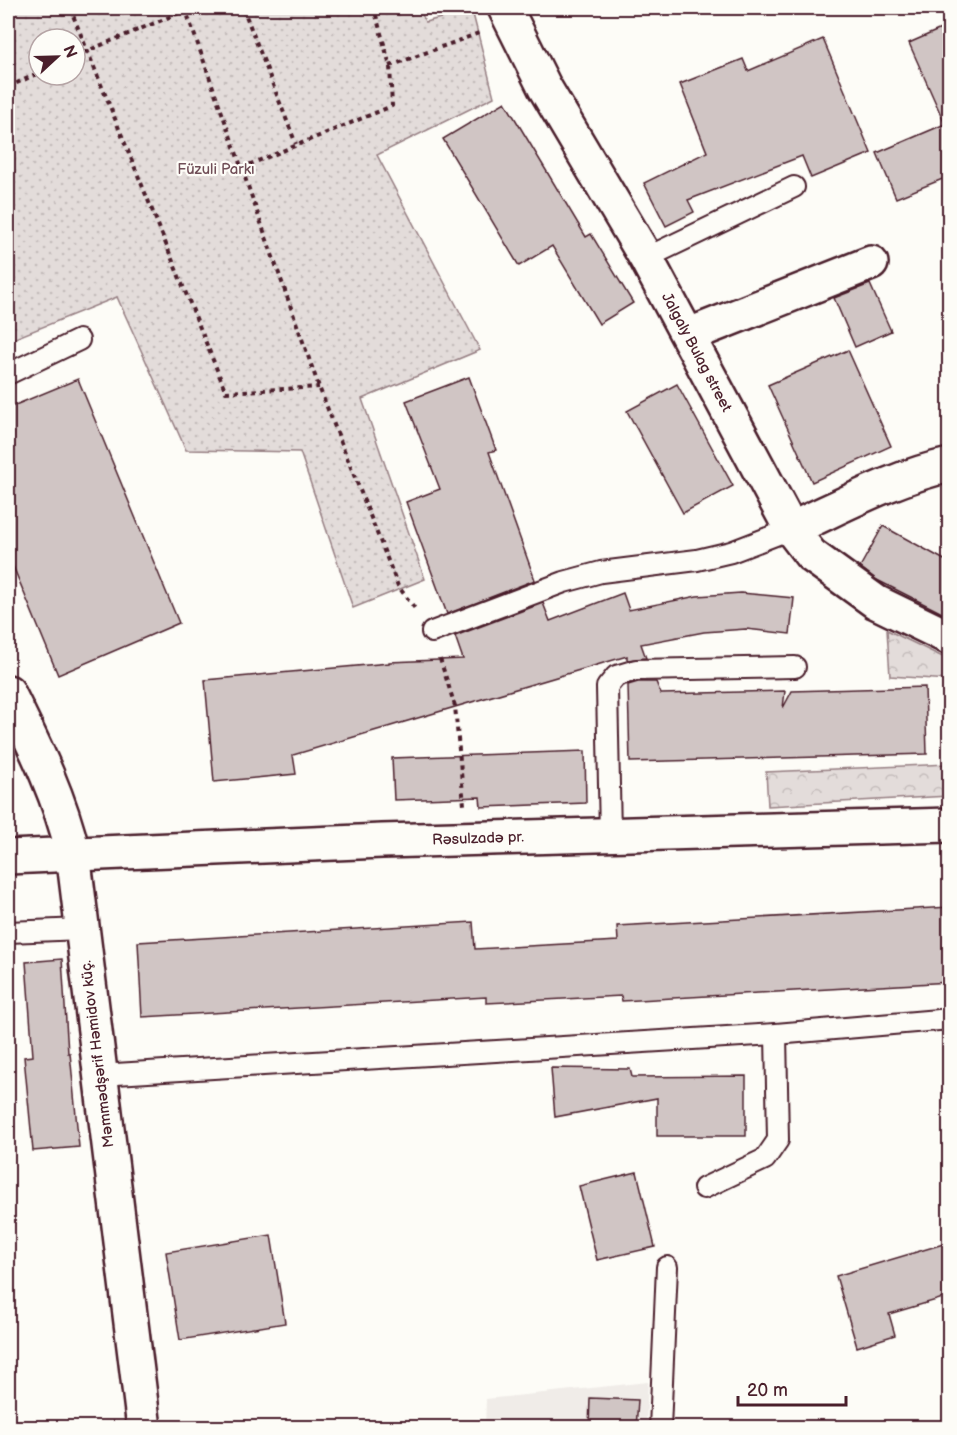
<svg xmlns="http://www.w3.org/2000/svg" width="957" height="1435" viewBox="0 0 957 1435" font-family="'Balsamiq Sans',sans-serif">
  <defs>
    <pattern id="forest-crowns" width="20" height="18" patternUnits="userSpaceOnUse" patternTransform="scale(1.5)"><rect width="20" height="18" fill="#e3dcda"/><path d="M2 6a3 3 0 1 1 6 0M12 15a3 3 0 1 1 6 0" fill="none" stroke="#c4bcbb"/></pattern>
    <pattern id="park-dots" width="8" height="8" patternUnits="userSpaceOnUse" patternTransform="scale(1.5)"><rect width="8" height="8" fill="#e3dcda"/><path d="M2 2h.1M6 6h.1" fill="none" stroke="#c4bcbb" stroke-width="1.8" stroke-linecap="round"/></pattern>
  </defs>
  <rect width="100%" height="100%" fill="#fdfcf7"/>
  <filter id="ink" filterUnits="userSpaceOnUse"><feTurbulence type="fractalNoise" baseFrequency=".0167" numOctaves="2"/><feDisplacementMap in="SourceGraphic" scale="12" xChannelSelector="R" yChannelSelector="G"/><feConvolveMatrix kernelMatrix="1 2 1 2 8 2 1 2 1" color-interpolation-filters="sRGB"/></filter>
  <g filter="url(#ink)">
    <path fill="#f0ece8" d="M 648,1382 L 646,1427 L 485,1428 L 486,1399 Z"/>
    <g fill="url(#forest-crowns)" stroke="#967e82" stroke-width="1.5">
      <path d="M 887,630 L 949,660 L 949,680 L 890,676 Z"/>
      <path d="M 949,764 L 949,796 L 768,806 L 766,772 Z"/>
    </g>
    <path fill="url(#park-dots)" stroke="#967e82" stroke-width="1.5" fill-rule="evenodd" d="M 8,8 L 420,8 L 425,22 L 472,10 L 494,97 L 377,155 L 480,350 L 362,399 L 425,579 L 353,608 L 300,452 L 186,450 L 117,297 L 8,341 ZM 39,39 L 75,39 L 75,75 L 39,75 Z"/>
    <g fill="#d0c5c4" stroke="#4a1f2b" stroke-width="1.5">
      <path d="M 950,25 L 950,176 L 896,198 L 877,153 L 945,124 L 909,43 Z"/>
      <path d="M 823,39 L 871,153 L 811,178 L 802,156 L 688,200 L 694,212 L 666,226 L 644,183 L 707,152 L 680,84 L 743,59 L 748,71 Z"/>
      <path d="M 505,102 L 586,237 L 591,234 L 633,303 L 599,324 L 552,246 L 519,266 L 443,139 Z"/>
      <path d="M 870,284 L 891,331 L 855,347 L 834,298 Z"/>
      <path d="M 848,350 L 891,446 L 812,482 L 768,385 Z"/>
      <path d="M 469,377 L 496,450 L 489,452 L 535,580 L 447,614 L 406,502 L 440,489 L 406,401 Z"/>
      <path d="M 78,379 L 179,623 L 58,675 L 8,554 L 8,408 Z"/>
      <path d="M 677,384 L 733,486 L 683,513 L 627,411 Z"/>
      <path d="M 883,526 L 950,563 L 950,617 L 877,580 L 860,567 Z"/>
      <path d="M 623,593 L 629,610 L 697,596 L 741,593 L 794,598 L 790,634 L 746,629 L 704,632 L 641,644 L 646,658 L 627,660 L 627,656 L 293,755 L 296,774 L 214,782 L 205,680 L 389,663 L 389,662 L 463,659 L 455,636 L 543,603 L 550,621 Z"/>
      <path d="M 638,682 L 656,682 L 661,694 L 785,691 L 783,708 L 792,691 L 925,687 L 927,754 L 630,762 L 628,685 Z"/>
      <path d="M 585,751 L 586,803 L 481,807 L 480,797 L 394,800 L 392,758 Z"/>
      <path d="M 950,907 L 950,982 L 622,1001 L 621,996 L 486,1003 L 486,997 L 142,1017 L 138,942 L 473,922 L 475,949 L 618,941 L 617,926 Z"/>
      <path d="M 62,959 L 68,1053 L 70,1053 L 79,1147 L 33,1151 L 24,1057 L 33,1056 L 26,962 Z"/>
      <path d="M 551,1068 L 630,1069 L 632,1077 L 746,1076 L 746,1136 L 657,1136 L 657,1098 L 555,1117 Z"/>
      <path d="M 637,1172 L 655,1247 L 597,1260 L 579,1186 Z"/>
      <path d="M 271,1235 L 285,1323 L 180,1340 L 166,1252 Z"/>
      <path d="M 950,1242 L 950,1296 L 889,1314 L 895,1335 L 857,1347 L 836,1276 Z"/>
      <path d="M 590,1398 L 638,1400 L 636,1428 L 589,1428 Z"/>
    </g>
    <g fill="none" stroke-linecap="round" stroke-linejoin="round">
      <defs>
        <g id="lane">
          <path d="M 646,258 L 794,187"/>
          <path d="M 8,374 L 79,340"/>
          <path d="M 432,632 L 564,582 L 601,572 L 697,560 L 731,552 L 791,529"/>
          <path d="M 610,834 L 607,687 L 616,676 L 636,670 L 795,667"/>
          <path d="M 8,932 L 82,929"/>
          <path d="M 99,1075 L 776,1034 L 950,1019"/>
          <path d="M 704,1188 L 765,1159 L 778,1140 L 776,1034"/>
          <path d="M 660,1428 L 667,1267"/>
        </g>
        <g id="street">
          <path d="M 505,8 L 545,88 L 646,258 L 791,529 L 811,555 L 876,602 L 950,638"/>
          <path d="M 689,335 L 871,263"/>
          <path d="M 791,529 C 842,506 894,477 950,465"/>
          <path d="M 8,692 C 34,745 59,794 73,853 L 144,1428"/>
        </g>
        <path id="secondary" d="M 8,857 L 382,841 L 950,825"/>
      </defs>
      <use href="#lane" stroke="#4a1f2b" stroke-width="24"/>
      <use href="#street" stroke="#4a1f2b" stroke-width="38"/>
      <use href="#secondary" stroke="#4a1f2b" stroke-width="38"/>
      <g stroke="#4a1f2b" stroke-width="4" stroke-dasharray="4.5 4.5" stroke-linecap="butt">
        <path d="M 70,8 L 226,392 L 319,387"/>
        <path d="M 185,8 L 319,387 L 398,586 L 416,610"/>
        <path d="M 243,8 L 296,144"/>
        <path d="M 75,56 L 191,8"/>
        <path d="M 390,66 L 479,33"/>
        <path d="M 8,87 L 39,73"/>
        <path d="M 241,168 L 392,106 L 390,66 L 374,8"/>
        <path d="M 440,659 L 455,706 L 464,805"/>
      </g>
      <use href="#lane" stroke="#fdfcf7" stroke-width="20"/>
      <use href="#street" stroke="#fdfcf7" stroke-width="33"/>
      <use href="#secondary" stroke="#fdfcf7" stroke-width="33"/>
    </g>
  </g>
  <g text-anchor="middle" stroke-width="4.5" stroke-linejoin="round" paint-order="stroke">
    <g font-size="15" fill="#704e57" stroke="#fdfcf7">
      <text x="216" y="174">Füzuli Parkı</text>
    </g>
    <g font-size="15" fill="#4a1f2b" stroke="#fdfcf7">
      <text transform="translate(697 352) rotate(62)" y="5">Jalgaly Bulag street</text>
      <text transform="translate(478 838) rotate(-2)" y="5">Rəsulzadə pr.</text>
      <text transform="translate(97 1054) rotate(-97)" y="5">Məmmədşərif Həmidov küç.</text>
    </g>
  </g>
  <rect width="957" height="1435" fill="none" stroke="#fdfcf7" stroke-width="30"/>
  <rect x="15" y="15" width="927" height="1405" fill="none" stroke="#4a1f2b" stroke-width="2" filter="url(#ink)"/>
  <g transform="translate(57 57) rotate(68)"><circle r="28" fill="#fdfcf7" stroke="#b5a4a5" stroke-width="1.5"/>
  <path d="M0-4.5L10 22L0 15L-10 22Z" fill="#4a1f2b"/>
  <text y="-9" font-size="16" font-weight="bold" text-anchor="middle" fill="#4a1f2b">N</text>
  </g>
  <path d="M738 1396v9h108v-9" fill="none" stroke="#4a1f2b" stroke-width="3"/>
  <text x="747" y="1396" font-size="18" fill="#4a1f2b" stroke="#fdfcf7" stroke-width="4.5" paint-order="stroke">20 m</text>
</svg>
